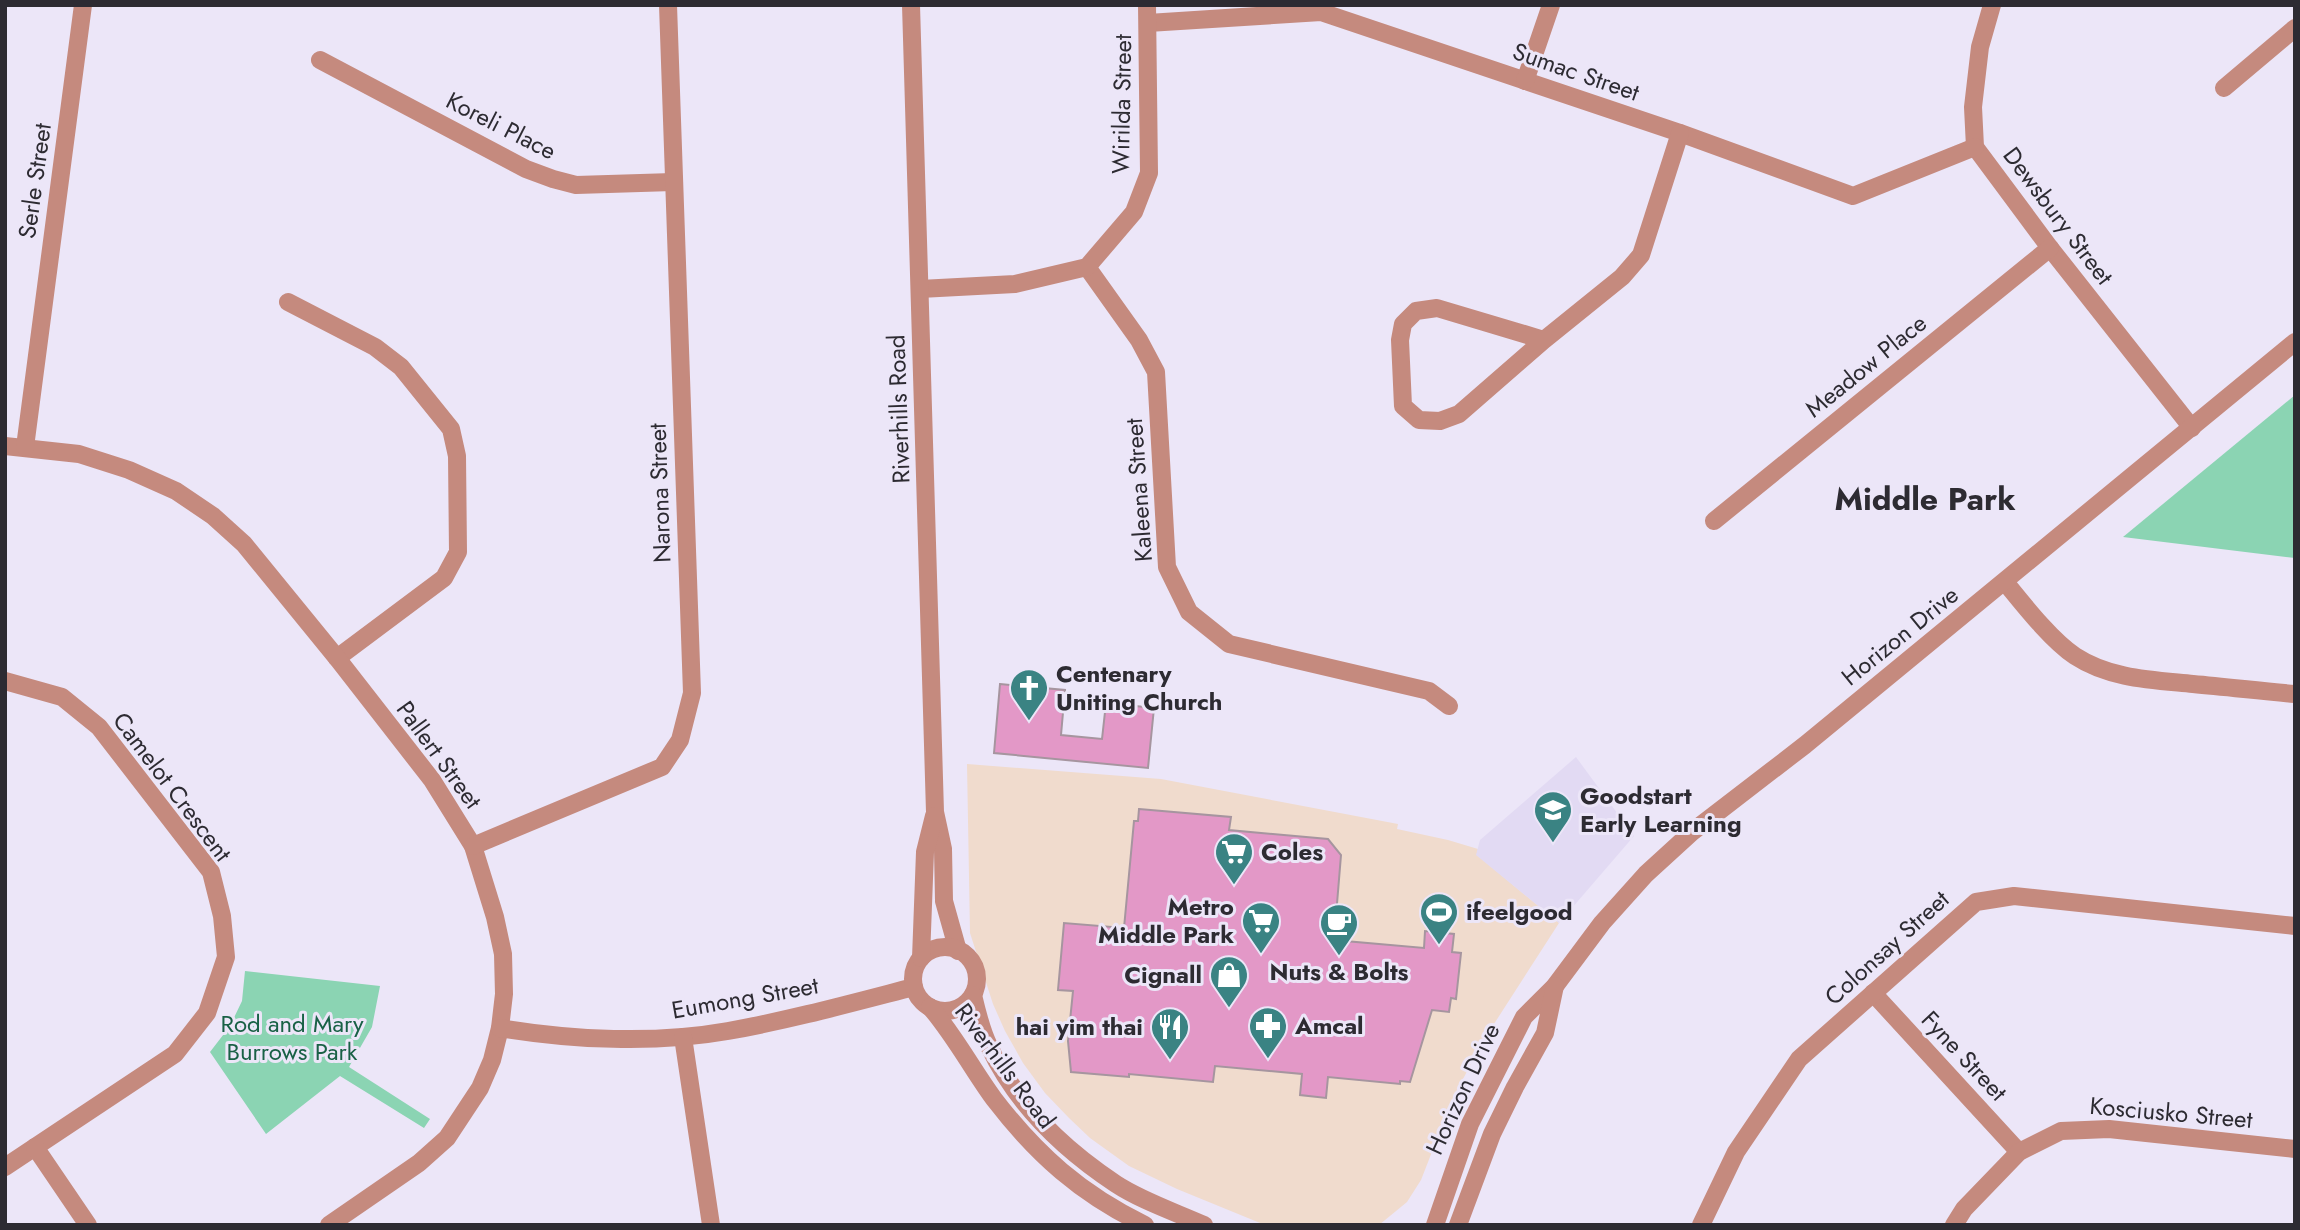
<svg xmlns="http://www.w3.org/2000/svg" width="2300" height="1230" viewBox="0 0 2300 1230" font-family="Jost,sans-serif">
  <rect width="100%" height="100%" fill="#ece6f8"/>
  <path fill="#f0dbcd" d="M 967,764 L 1161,779 L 1398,824 L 1397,829 L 1448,840 L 1478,849 L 1477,855 L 1559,923 L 1483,1041 L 1453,1098 L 1421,1180 L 1407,1202 L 1379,1225 L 1265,1225 L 1177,1189 L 1129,1166 L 1090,1138 L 1069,1118 L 1045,1093 L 1023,1063 L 1005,1031 L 993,1004 L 970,933 Z"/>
  <path fill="#e2daf3" d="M 1576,757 L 1634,836 L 1559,923 L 1476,855 L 1480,840 Z"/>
  <g fill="#8bd4b3">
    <path d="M 2295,395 L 2295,558 L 2123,537 Z"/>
    <path d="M 245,971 L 380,986 L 372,1027 L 349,1067 L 430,1119 L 424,1128 L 340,1076 L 266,1134 L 210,1052 L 230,1026 L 242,1001 Z"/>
  </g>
  <g fill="#e398c7" stroke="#a6959f" stroke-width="2">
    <path d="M 1000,684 L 1065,690 L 1061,735 L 1102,739 L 1106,703 L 1154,708 L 1148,768 L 994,753 Z"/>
    <path d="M 1139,809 L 1231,817 L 1229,830 L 1328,839 L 1341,855 L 1334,940 L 1424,948 L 1425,931 L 1454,934 L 1452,952 L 1461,953 L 1456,999 L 1451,998 L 1449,1012 L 1432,1010 L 1410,1082 L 1400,1081 L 1400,1084 L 1328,1077 L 1326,1098 L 1300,1095 L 1302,1074 L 1215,1066 L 1213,1082 L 1129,1074 L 1129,1077 L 1071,1072 L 1068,1041 L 1073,991 L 1058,990 L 1064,923 L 1124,928 L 1134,821 L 1138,821 Z"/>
  </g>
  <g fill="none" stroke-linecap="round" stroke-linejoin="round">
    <g stroke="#c58a7e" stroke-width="18">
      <path d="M 1992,5 L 1980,47 L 1973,107 L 1975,147 L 2050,248 L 2192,428"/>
      <path d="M 1148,23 L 1321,12 L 1680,133 L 1853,196 L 1975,147"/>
      <path d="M 320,60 L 526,169 L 553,179 L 576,185 L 673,182"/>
      <path d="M 1525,81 L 1551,5"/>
      <path d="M 2224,88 L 2295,28"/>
      <path d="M 1087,267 L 1139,340 L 1156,372 L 1167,567 L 1189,612 L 1229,644 L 1429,691 L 1449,706"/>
      <path d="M 920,289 L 1015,284 L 1087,267 L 1134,212 L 1149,173 L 1147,5"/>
      <path d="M 288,302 L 375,347 L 401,367 L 451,429 L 457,456 L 458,552 L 444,578 L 337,658"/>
      <path d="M 1544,340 L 1437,308 L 1416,311 L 1403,324 L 1400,340 L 1403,406 L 1419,420 L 1440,421 L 1459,414 L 1544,340 L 1622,277 L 1641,255 L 1680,133"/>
      <path d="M 5,446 L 79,454 L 129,470 L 176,491 L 213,516 L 244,544 L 337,658 L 432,780 L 473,846 L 495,917 L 503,954 L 504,994 L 500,1028 L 492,1060 L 480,1088 L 447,1138 L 419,1163 L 329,1225"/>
      <path d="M 25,447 L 83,5"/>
      <path d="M 1714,521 L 2050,248"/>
      <path d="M 2005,582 C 2023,604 2051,640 2075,656 C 2110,679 2153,680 2193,684 C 2227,687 2261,691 2295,694"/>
      <path d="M 5,681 L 62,697 L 99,727 L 211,872 L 222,916 L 226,957 L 207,1013 L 175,1054 L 5,1167"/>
      <path d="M 473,846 L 662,767 L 680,740 L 692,693 L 668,5"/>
      <path d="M 1873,993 L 2019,1152"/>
      <path d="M 500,1028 C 572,1040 655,1044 728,1031 C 790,1020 852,1003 914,987"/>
      <path d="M 683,1037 L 711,1225"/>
      <path d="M 35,1147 L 88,1225"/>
      <path d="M 1701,1225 L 1736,1152 L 1799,1059 L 1976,902 L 2014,896 L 2295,926"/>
      <path d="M 1954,1225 L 1964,1209 L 2019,1152 L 2061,1131 L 2109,1129 L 2295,1149"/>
    </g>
    <g stroke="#c58a7e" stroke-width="18">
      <path d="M 911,5 L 935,812 L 943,849 L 944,901 L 958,951"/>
      <circle cx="945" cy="979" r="32"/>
      <path d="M 921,958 L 925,852 L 934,816"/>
      <path d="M 973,995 C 977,1012 981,1030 989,1046 C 1016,1104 1063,1149 1116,1184 C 1142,1201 1175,1212 1204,1225"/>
      <path d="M 930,1007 C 955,1036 972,1069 994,1099 C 1037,1155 1081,1194 1145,1225"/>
      <path d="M 1435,1225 L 1470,1124 L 1524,1017 L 1555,986 L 1602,923 L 1646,874 L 1692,832 L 1805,745 L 2295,342"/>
      <path d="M 1458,1225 L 1492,1134 L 1515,1087 L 1545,1033 L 1555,986"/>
    </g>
  </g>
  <defs>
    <symbol id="church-pin" viewBox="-11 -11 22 30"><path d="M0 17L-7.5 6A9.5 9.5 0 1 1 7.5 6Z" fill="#3a8383" stroke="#ece6f8"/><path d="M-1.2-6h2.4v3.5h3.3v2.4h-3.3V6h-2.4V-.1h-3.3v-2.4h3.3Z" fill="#fff"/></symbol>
    <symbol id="school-pin" viewBox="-11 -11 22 30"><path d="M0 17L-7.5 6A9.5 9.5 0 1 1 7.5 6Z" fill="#3a8383" stroke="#ece6f8"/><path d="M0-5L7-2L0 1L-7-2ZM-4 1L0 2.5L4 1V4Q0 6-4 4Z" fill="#fff"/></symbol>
    <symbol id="supermarket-pin" viewBox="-11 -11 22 30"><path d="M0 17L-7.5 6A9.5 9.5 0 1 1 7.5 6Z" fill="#3a8383" stroke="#ece6f8"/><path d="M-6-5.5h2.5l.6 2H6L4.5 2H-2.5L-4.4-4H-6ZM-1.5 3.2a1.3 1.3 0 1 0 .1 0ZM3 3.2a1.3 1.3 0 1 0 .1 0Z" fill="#fff"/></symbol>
    <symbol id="stadium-pin" viewBox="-11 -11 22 30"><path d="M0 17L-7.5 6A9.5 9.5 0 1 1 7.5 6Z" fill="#3a8383" stroke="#ece6f8"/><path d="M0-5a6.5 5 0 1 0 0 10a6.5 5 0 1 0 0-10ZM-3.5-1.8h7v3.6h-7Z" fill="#fff"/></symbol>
    <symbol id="cafe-pin" viewBox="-11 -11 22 30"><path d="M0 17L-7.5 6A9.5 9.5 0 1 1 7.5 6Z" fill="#3a8383" stroke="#ece6f8"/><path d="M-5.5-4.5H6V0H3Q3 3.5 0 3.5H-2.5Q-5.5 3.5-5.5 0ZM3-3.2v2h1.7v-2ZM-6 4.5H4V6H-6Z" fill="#fff"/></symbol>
    <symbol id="shop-pin" viewBox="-11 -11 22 30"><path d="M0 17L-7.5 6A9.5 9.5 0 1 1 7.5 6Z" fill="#3a8383" stroke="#ece6f8"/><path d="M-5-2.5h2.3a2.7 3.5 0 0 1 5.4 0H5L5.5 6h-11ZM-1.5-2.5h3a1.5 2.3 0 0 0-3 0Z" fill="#fff"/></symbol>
    <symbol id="pharmacy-pin" viewBox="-11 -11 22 30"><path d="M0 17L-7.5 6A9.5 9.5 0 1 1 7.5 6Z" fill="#3a8383" stroke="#ece6f8"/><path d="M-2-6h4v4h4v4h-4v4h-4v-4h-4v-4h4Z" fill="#fff"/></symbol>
    <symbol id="restaurant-pin" viewBox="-11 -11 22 30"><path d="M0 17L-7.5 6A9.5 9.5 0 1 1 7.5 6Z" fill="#3a8383" stroke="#ece6f8"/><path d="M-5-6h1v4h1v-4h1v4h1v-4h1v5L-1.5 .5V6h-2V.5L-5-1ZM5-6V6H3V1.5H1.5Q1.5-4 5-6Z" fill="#fff"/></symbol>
  </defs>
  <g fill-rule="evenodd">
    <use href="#church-pin" x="1007" y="666" width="44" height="60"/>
    <use href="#school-pin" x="1531" y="788" width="44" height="60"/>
    <use href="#supermarket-pin" x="1212" y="830" width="44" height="60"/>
    <use href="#stadium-pin" x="1417" y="890" width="44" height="60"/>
    <use href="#supermarket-pin" x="1239" y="899" width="44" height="60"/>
    <use href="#cafe-pin" x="1317" y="901" width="44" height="60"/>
    <use href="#shop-pin" x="1207" y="953" width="44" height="60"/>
    <use href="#pharmacy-pin" x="1246" y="1004" width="44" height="60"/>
    <use href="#restaurant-pin" x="1148" y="1005" width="44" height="60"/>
  </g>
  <g text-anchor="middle" stroke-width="6" stroke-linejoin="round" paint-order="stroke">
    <g font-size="24" fill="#2d2b32" stroke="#ece6f8">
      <text transform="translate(1576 72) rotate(19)" y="8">Sumac Street</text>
      <text transform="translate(1122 104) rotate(-89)" y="8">Wirilda Street</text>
      <text transform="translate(501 126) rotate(27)" y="8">Koreli Place</text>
      <text transform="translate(35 181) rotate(-82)" y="8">Serle Street</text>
      <text transform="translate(2058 216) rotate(53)" y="8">Dewsbury Street</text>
      <text transform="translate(1866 366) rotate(-39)" y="8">Meadow Place</text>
      <text transform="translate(899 409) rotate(-92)" y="8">Riverhills Road</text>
      <text transform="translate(1139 490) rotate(-94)" y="8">Kaleena Street</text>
      <text transform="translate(660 493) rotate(-92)" y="8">Narona Street</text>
      <text transform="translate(1900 636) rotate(-39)" y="8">Horizon Drive</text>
      <text transform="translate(439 755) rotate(54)" y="8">Pallert Street</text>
      <text transform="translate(172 787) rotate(53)" y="8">Camelot Crescent</text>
      <text transform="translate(1887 948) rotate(-42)" y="8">Colonsay Street</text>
      <text transform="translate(745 998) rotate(-10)" y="8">Eumong Street</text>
      <text transform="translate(1964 1056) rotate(47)" y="8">Fyne Street</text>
      <text transform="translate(1005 1066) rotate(53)" y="8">Riverhills Road</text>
      <text transform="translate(1463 1089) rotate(-65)" y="8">Horizon Drive</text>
      <text transform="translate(2171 1113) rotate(5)" y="8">Kosciusko Street</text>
    </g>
    <g font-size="24" font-weight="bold" fill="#2d2b32" stroke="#ece6f8" text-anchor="start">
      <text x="1056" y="682">Centenary<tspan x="1056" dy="28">Uniting Church</tspan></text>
      <text x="1580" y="804">Goodstart<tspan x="1580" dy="28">Early Learning</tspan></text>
      <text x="1261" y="860">Coles</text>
      <text x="1234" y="915" text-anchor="end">Metro<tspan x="1234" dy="28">Middle Park</tspan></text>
      <text x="1466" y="920">ifeelgood</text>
      <text x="1339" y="980" text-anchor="middle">Nuts &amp; Bolts</text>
      <text x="1202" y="983" text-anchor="end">Cignall</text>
      <text x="1295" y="1034">Amcal</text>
      <text x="1143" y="1035" text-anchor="end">hai yim thai</text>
    </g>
    <g font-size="24" fill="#196146" stroke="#ece6f8">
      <text x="292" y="1032">Rod and Mary<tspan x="292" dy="28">Burrows Park</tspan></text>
    </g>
    <g font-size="32" font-weight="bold" fill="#2d2b32" stroke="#ece6f8">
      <text x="1925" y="510">Middle Park</text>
    </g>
  </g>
  <rect width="2300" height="1230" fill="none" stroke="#2d2b32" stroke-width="14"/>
</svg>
